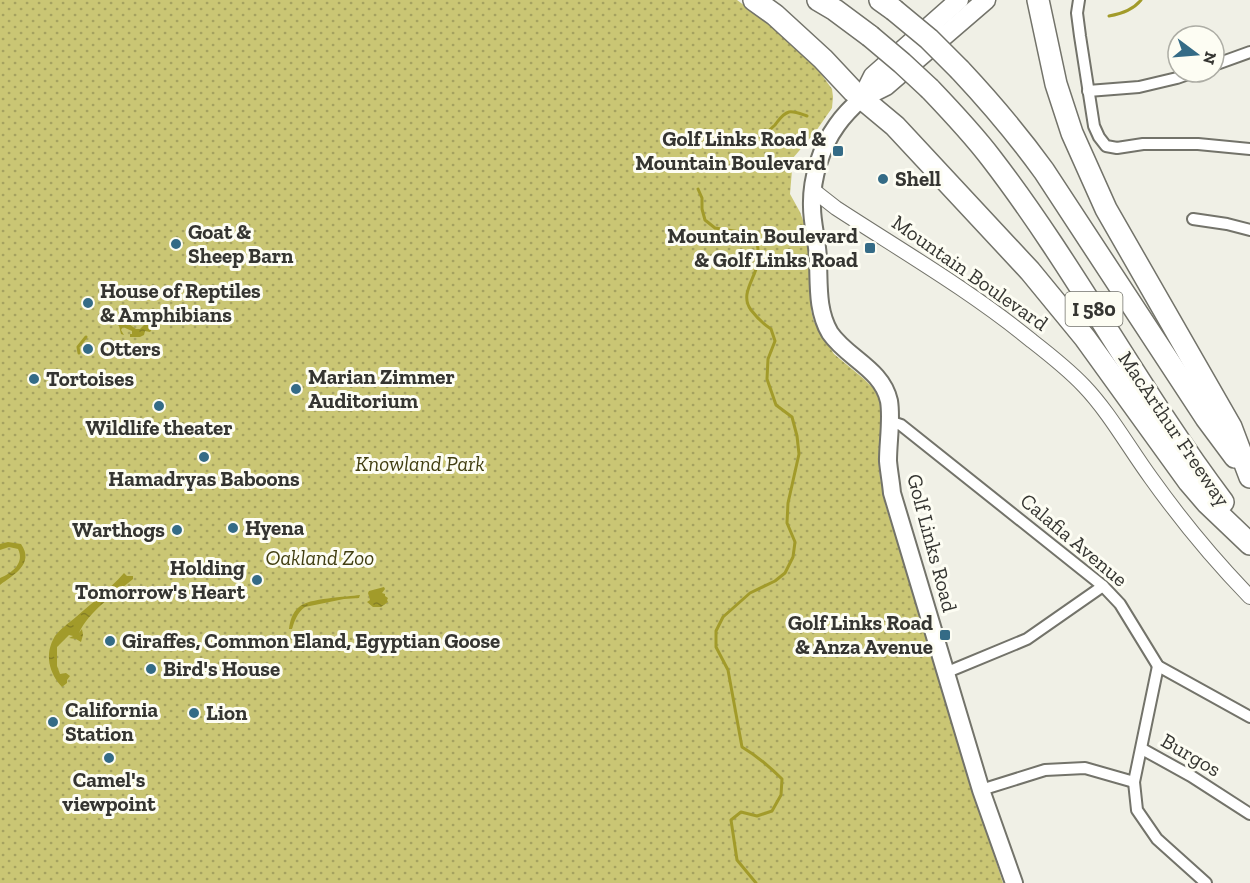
<svg xmlns="http://www.w3.org/2000/svg" width="1250" height="883" viewBox="0 0 1250 883" font-family="'Zilla Slab',serif">
  <defs>
    <pattern id="grass-dots" width="8" height="8" patternUnits="userSpaceOnUse" patternTransform="scale(1.5)"><rect width="8" height="8" fill="#cac674"/><path d="M2 2h.1M6 6h.1" fill="none" stroke="#a5a260" stroke-width="1.8" stroke-linecap="round"/></pattern>
    <pattern id="water-ripples" width="26" height="14" patternUnits="userSpaceOnUse" patternTransform="scale(1.5)"><rect width="26" height="14" fill="#a29b2a"/><path d="M2 4q2-2 4 0t4 0M15 11q2-2 4 0t4 0" fill="none" stroke="#857f25"/></pattern>
  </defs>
  <rect width="100%" height="100%" fill="#f0f0e6"/>
  <path fill="url(#grass-dots)" d="M 0,0 L 737,0 L 765,21 L 803,54 L 819,71 L 832,89 L 833,97 L 832,108 L 816,131 L 793,158 L 790,194 L 800,212 L 806,229 L 811,286 L 811,310 L 814,322 L 834,354 L 864,379 L 874,389 L 879,399 L 883,413 L 879,465 L 880,477 L 886,507 L 933,654 L 993,852 L 1003,883 L 0,883 Z"/>
  <g fill="url(#water-ripples)">
    <path d="M 139,312 L 151,317 L 154,326 L 150,332 L 145,331 L 144,335 L 140,337 L 130,337 L 130,334 L 132,334 L 132,331 L 123,327 L 121,330 L 124,335 L 121,334 L 119,326 L 114,322 L 115,320 L 126,322 L 136,329 L 140,329 L 144,325 L 142,319 L 137,314 Z"/>
    <path d="M 8,542 L 21,544 C 35,564 13,575 0,585 L 0,578 C 12,573 25,563 18,549 L 9,547 L 0,550 L 0,544 Z"/>
    <path d="M 124,573 L 127,576 L 133,576 L 133,579 C 114,595 89,611 79,633 L 82,629 L 83,635 L 81,642 L 76,639 L 69,638 L 73,636 L 69,635 L 57,647 L 57,666 L 60,674 L 66,673 L 70,676 L 67,680 L 67,683 L 62,687 C 49,673 44,654 55,636 C 60,629 69,623 76,617 C 92,603 109,590 124,573 Z"/>
    <path d="M 384,587 L 385,589 L 382,593 L 385,594 L 385,596 L 388,598 L 387,600 L 388,602 L 381,607 L 373,607 L 367,602 L 370,600 L 368,593 L 369,591 Z"/>
    <path d="M 360,595 L 359,598 L 344,599 L 305,607 C 297,613 295,620 292,629 L 289,629 C 290,621 292,613 299,607 C 308,598 347,597 360,595 Z"/>
  </g>
  <g fill="none" stroke-linecap="round" stroke-linejoin="round">
    <g stroke="#a29b2a" stroke-width="3">
      <path d="M 1109,16 C 1121,14 1133,10 1141,0"/>
      <path d="M 707,144 L 711,136 L 715,132 C 725,134 731,142 742,142 C 754,142 766,134 775,125 C 779,120 782,114 789,112 C 794,111 801,114 807,116"/>
      <path d="M 698,189 L 702,198 L 702,209 L 705,220 L 715,228 L 746,233 L 756,238 C 758,246 759,253 758,261 C 756,278 739,294 751,310 C 758,319 762,323 771,329 L 775,341 L 768,359 L 767,379 L 776,405 L 792,417 L 797,436 L 799,454 L 788,503 L 787,523 L 795,542 L 793,557 L 785,573 L 775,581 L 750,593 L 723,617 L 716,631 L 716,647 L 728,670 L 742,747 C 757,756 769,766 782,779 L 781,795 L 772,811 L 757,816 L 741,812 L 731,820 L 737,860 L 756,883"/>
      <path d="M 79,353 L 78,347 L 86,337"/>
    </g>
    <defs>
      <g id="minor">
        <path d="M 1079,0 L 1077,13 L 1080,36 L 1094,126 L 1099,137 L 1106,146 L 1117,148 L 1143,144 L 1198,144 L 1250,149"/>
        <path d="M 1214,65 L 1250,52"/>
        <path d="M 1088,91 L 1139,87 L 1177,78 L 1194,72"/>
        <path d="M 1193,219 L 1227,224 L 1250,230"/>
        <path d="M 889,421 L 901,425 L 1103,586 L 1120,604 L 1158,666 L 1250,717"/>
        <path d="M 1158,666 L 1134,782 L 1137,810 L 1157,839 L 1206,883"/>
        <path d="M 945,673 L 1027,639 L 1103,586"/>
        <path d="M 1142,749 L 1191,776 L 1250,814"/>
        <path d="M 981,790 L 1045,770 L 1085,768 L 1134,782"/>
      </g>
      <path id="tertiary" d="M 813,190 L 836,208 C 902,251 971,291 1032,341 C 1050,355 1068,369 1084,386 C 1109,412 1129,448 1151,478 C 1181,520 1214,560 1250,597"/>
      <path id="secondary" d="M 862,98 C 853,106 844,115 837,125 C 821,147 811,179 812,207 C 812,225 818,243 818,261 C 819,286 817,311 830,333 C 847,358 882,369 889,401 C 892,419 888,442 888,461 C 889,472 891,482 892,493 L 981,790 L 1014,883"/>
      <g id="primary">
        <path d="M 862,98 L 886,86 L 986,0"/>
        <path d="M 862,98 L 873,76 L 959,0"/>
      </g>
      <g id="motorway">
        <path d="M 754,0 L 775,15 L 823,59 L 853,91 L 895,126 L 1030,271 L 1085,338 L 1189,482 L 1207,503 L 1250,544"/>
        <path d="M 818,0 L 835,10 L 870,36"/>
        <path d="M 880,0 L 894,10"/>
        <path d="M 1038,0 L 1056,84 L 1072,133 L 1106,209 L 1231,427 L 1250,477"/>
        <path d="M 960,70 C 990,102 1018,135 1044,171 L 1206,418 L 1235,457"/>
        <path d="M 930,89 C 951,111 972,133 991,158 C 1075,267 1139,391 1223,502"/>
      </g>
    </defs>
    <use href="#minor" stroke="#73736a" stroke-width="14"/>
    <use href="#tertiary" stroke="#73736a" stroke-width="16"/>
    <use href="#secondary" stroke="#73736a" stroke-width="20"/>
    <use href="#primary" stroke="#73736a" stroke-width="21"/>
    <use href="#motorway" stroke="#73736a" stroke-width="24"/>
    <use href="#minor" stroke="#fff" stroke-width="10"/>
    <use href="#tertiary" stroke="#fff" stroke-width="14"/>
    <use href="#secondary" stroke="#fff" stroke-width="16"/>
    <use href="#primary" stroke="#fff" stroke-width="18"/>
    <use href="#motorway" stroke="#fff" stroke-width="21"/>
    <defs>
      <g id="motorway-bridge">
        <path d="M 894,10 L 929,39 L 960,70"/>
        <path d="M 870,36 L 902,63 L 930,89"/>
      </g>
    </defs>
    <use href="#motorway-bridge" stroke="#73736a" stroke-width="24" stroke-linecap="butt"/>
    <use href="#motorway-bridge" stroke="#fff" stroke-width="21"/>
  </g>
  <g fill="#346b86" stroke="#fdfdf3" stroke-width="2">
    <rect x="832" y="145" width="12" height="12" rx="3"/>
    <circle cx="883" cy="179" r="6"/>
    <circle cx="176" cy="244" r="6"/>
    <rect x="864" y="242" width="12" height="12" rx="3"/>
    <circle cx="88" cy="303" r="6"/>
    <circle cx="88" cy="349" r="6"/>
    <circle cx="34" cy="379" r="6"/>
    <circle cx="296" cy="389" r="6"/>
    <circle cx="159" cy="406" r="6"/>
    <circle cx="204" cy="457" r="6"/>
    <circle cx="233" cy="528" r="6"/>
    <circle cx="177" cy="530" r="6"/>
    <circle cx="257" cy="580" r="6"/>
    <rect x="939" y="629" width="12" height="12" rx="3"/>
    <circle cx="110" cy="641" r="6"/>
    <circle cx="151" cy="669" r="6"/>
    <circle cx="194" cy="713" r="6"/>
    <circle cx="53" cy="722" r="6"/>
    <circle cx="109" cy="758" r="6"/>
  </g>
  <g text-anchor="middle" stroke-width="6" stroke-linejoin="round" paint-order="stroke">
    <rect fill="#fdfdf3" stroke="#71716b" stroke-width="1.5" x="1065.5" y="292" width="57" height="34" rx="4.5"/>
    <g font-size="20" font-weight="bold" fill="#353531">
      <text x="1094" y="316">I 580</text>
    </g>
    <g font-size="21" font-weight="bold" fill="#353531" stroke="#fdfdf3" text-anchor="start">
      <text x="826" y="146" text-anchor="end">Golf Links Road &amp;<tspan x="826" dy="24">Mountain Boulevard</tspan></text>
      <text x="895" y="186">Shell</text>
      <text x="188" y="239">Goat &amp;<tspan x="188" dy="24">Sheep Barn</tspan></text>
      <text x="858" y="243" text-anchor="end">Mountain Boulevard<tspan x="858" dy="24">&amp; Golf Links Road</tspan></text>
      <text x="100" y="298">House of Reptiles<tspan x="100" dy="24">&amp; Amphibians</tspan></text>
      <text x="100" y="356">Otters</text>
      <text x="308" y="384">Marian Zimmer<tspan x="308" dy="24">Auditorium</tspan></text>
      <text x="46" y="386">Tortoises</text>
      <text x="159" y="435" text-anchor="middle">Wildlife theater</text>
      <text x="204" y="486" text-anchor="middle">Hamadryas Baboons</text>
      <text x="245" y="535">Hyena</text>
      <text x="165" y="537" text-anchor="end">Warthogs</text>
      <text x="245" y="575" text-anchor="end">Holding<tspan x="245" dy="24">Tomorrow's Heart</tspan></text>
      <text x="933" y="630" text-anchor="end">Golf Links Road<tspan x="933" dy="24">&amp; Anza Avenue</tspan></text>
      <text x="122" y="648">Giraffes, Common Eland, Egyptian Goose</text>
      <text x="163" y="676">Bird's House</text>
      <text x="65" y="717">California<tspan x="65" dy="24">Station</tspan></text>
      <text x="206" y="720">Lion</text>
      <text x="109" y="787" text-anchor="middle">Camel's<tspan x="109" dy="24">viewpoint</tspan></text>
    </g>
    <g font-size="21" fill="#353531" stroke="#fdfdf3">
      <text transform="translate(970 273) rotate(35)" y="7">Mountain Boulevard</text>
      <text transform="translate(1174 429) rotate(56)" y="7">MacArthur Freeway</text>
      <text transform="translate(1074 540) rotate(40)" y="7">Calafia Avenue</text>
      <text transform="translate(932 543) rotate(75)" y="7">Golf Links Road</text>
      <text transform="translate(1191 755) rotate(30)" y="7">Burgos</text>
    </g>
    <g font-size="21" font-style="italic" fill="#413e11" stroke="#fdfdf3">
      <text x="420" y="471">Knowland Park</text>
      <text x="320" y="565">Oakland Zoo</text>
    </g>
  </g>
  <g transform="translate(1196 54) rotate(106)"><circle r="28" fill="#fdfdf3" stroke="#adada5" stroke-width="1.5"/>
  <path d="M0-4.5L10 22L0 15L-10 22Z" fill="#346b86"/>
  <text y="-9" font-size="16" font-weight="bold" text-anchor="middle" fill="#353531">N</text>
  </g>
</svg>
